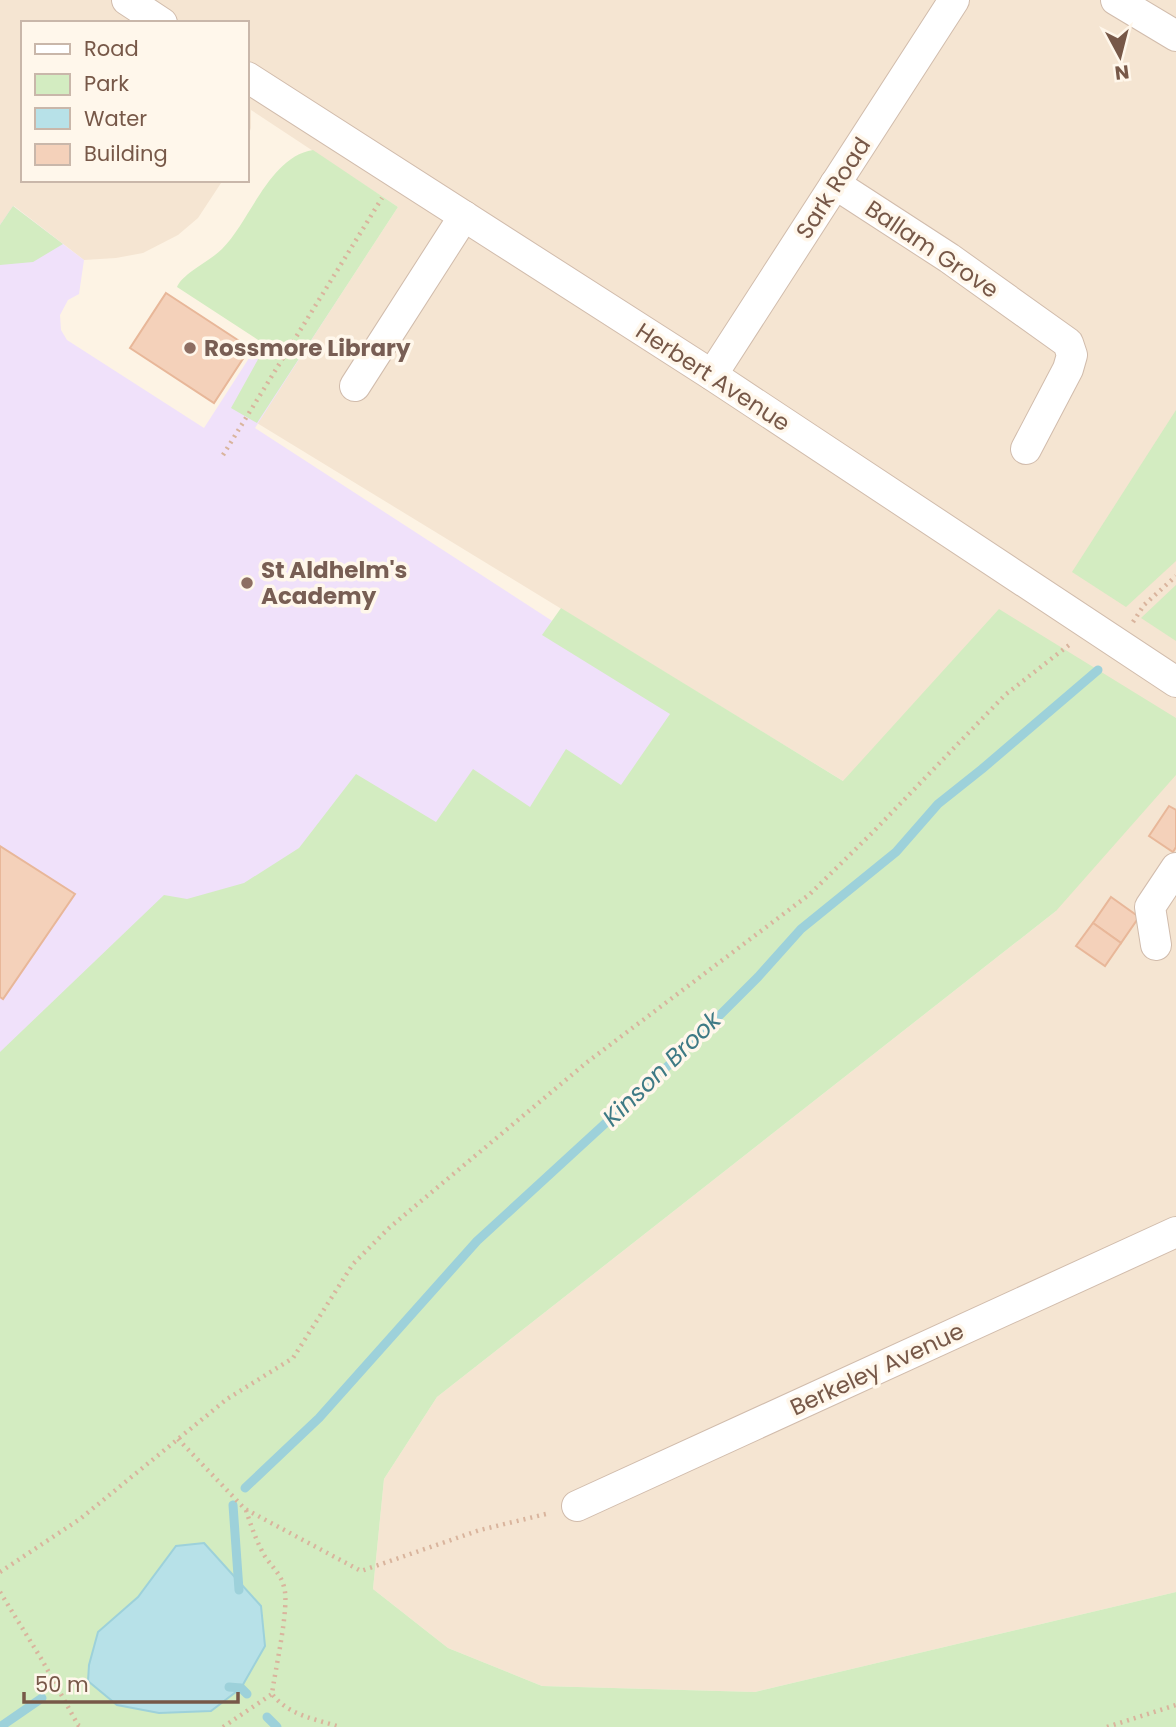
<svg xmlns="http://www.w3.org/2000/svg" width="1176" height="1727" viewBox="0 0 1176 1727" font-family="Poppins,sans-serif">
  <rect width="100%" height="100%" fill="#fdf3e4"/>
  <path fill="#f5e5d2" d="M 0,0 L 1176,0 L 1176,1592 L 755,1692 L 542,1686 L 448,1648 L 373,1589 L 384,1479 L 437,1397 L 1056,911 L 257,423 L 398,207 L 251,110 L 251,128 L 247,140 L 247,23 L 23,23 L 23,180 L 223,180 L 198,218 L 178,235 L 143,253 L 116,258 L 84,260 L 14,206 L 0,225 Z"/>
  <path fill="#f0e1fa" d="M 361,184 L 396,208 L 255,428 L 734,739 L 0,1140 L 0,225 L 13,206 L 84,260 L 79,294 L 68,300 L 60,315 L 61,330 L 67,340 L 204,428 Z"/>
  <g fill="#d3ecc1">
    <path d="M 313,150 L 398,207 L 257,423 L 231,408 L 266,345 L 177,287 C 183,273 209,262 222,249 C 251,220 269,157 313,150 Z"/>
    <path d="M 13,206 L 63,244 L 33,262 L 0,265 L 0,225 Z"/>
    <path d="M 1176,410 L 1176,561 L 1126,607 L 1072,572 Z"/>
    <path d="M 1176,585 L 1176,641 L 1141,618 Z"/>
    <path d="M 561,608 L 843,781 L 999,609 L 1176,718 L 1176,775 L 1056,911 L 437,1397 L 384,1479 L 373,1589 L 448,1648 L 542,1686 L 755,1692 L 1176,1592 L 1176,1727 L 0,1727 L 0,1052 L 164,895 L 187,899 L 244,883 L 299,848 L 356,774 L 436,822 L 473,769 L 530,807 L 566,749 L 621,785 L 670,714 L 542,635 Z"/>
  </g>
  <path fill="#b7e1e8" stroke="#9dd1da" stroke-width="2" d="M 204,1543 L 261,1606 L 265,1646 L 241,1688 L 211,1711 L 159,1713 L 117,1705 L 88,1681 L 89,1665 L 98,1632 L 138,1597 L 176,1546 Z"/>
  <g fill="none" stroke-linecap="round" stroke-linejoin="round">
    <g stroke="#9dd1da" stroke-width="9">
      <path d="M 245,1488 L 319,1418 L 477,1241 L 682,1053 L 758,977 L 801,929 L 896,852 L 938,804 L 982,769 L 1098,670"/>
      <path d="M 233,1505 L 239,1590"/>
      <path d="M 229,1687 L 241,1688 L 247,1694"/>
      <path d="M 267,1717 L 277,1727"/>
      <path d="M 0,1727 L 42,1698"/>
    </g>
  </g>
  <g fill="#f4d1ba" stroke="#e8b799" stroke-width="2">
    <path d="M 166,293 L 250,348 L 214,403 L 130,348 Z"/>
    <path d="M 1169,806 L 1176,810 L 1176,847 L 1173,852 L 1149,836 Z"/>
    <path d="M 0,846 L 75,894 L 3,999 L 0,997 Z"/>
    <path d="M 1111,897 L 1139,917 L 1121,943 L 1093,923 Z"/>
    <path d="M 1093,923 L 1121,943 L 1105,966 L 1076,946 Z"/>
  </g>
  <g fill="none" stroke-linecap="round" stroke-linejoin="round">
    <defs>
      <g id="minor">
        <path d="M 127,0 L 162,23"/>
        <path d="M 1116,0 L 1176,36"/>
        <path d="M 247,77 L 712,375 L 1176,682"/>
        <path d="M 835,184 L 949,258 L 1068,343 L 1072,355 L 1068,369 L 1026,449"/>
        <path d="M 712,375 L 954,0"/>
        <path d="M 355,386 L 464,216"/>
        <path d="M 1156,945 L 1150,907 L 1176,868"/>
        <path d="M 577,1506 L 1176,1232"/>
      </g>
    </defs>
    <use href="#minor" stroke="#d1bcac" stroke-width="32"/>
    <g stroke="#d9b49d" stroke-width="4.5" stroke-dasharray="2 5" stroke-linecap="butt">
      <path d="M 223,455 L 382,198"/>
      <path d="M 1133,622 L 1144,605 L 1176,576"/>
      <path d="M 178,1439 L 245,1509 L 361,1571 L 480,1530 L 550,1513"/>
      <path d="M 246,1510 C 251,1526 256,1540 264,1555 C 271,1566 281,1574 284,1587 C 290,1606 275,1670 272,1694 C 288,1715 315,1719 340,1727"/>
      <path d="M 0,1572 L 80,1519 L 227,1399 L 293,1358 L 353,1264 L 389,1228 L 586,1063 L 810,894 L 873,832 L 1005,695 L 1069,645"/>
      <path d="M 0,1592 L 42,1660 L 78,1725 L 82,1727"/>
      <path d="M 223,1727 L 272,1694"/>
      <path d="M 1107,1727 L 1176,1705"/>
    </g>
    <use href="#minor" stroke="#fff" stroke-width="30"/>
  </g>
  <g fill="#8d6e63" stroke="#fff7eb" stroke-width="2.5">
    <circle cx="190" cy="348" r="7"/>
    <circle cx="247" cy="583" r="7"/>
  </g>
  <g text-anchor="middle" stroke-width="7" stroke-linejoin="round" paint-order="stroke">
    <g font-size="23" fill="#775848" stroke="#fff7eb">
      <text transform="translate(833 188) rotate(-57)" y="8">Sark Road</text>
      <text transform="translate(932 249) rotate(34)" y="8">Ballam Grove</text>
      <text transform="translate(713 377) rotate(33)" y="8">Herbert Avenue</text>
      <text transform="translate(877 1369) rotate(-25)" y="8">Berkeley Avenue</text>
    </g>
    <g font-size="23" font-weight="bold" fill="#785e54" stroke="#fff7eb" text-anchor="start">
      <text x="204" y="356">Rossmore Library</text>
      <text x="261" y="578">St Aldhelm's<tspan x="261" dy="26">Academy</tspan></text>
    </g>
    <g font-size="24" font-style="italic" fill="#3e7a85" stroke="#fff7eb">
      <text transform="translate(662 1069) rotate(-44)" y="8">Kinson Brook</text>
    </g>
  </g>
  <rect x="21" y="21" width="228" height="161" fill="#fff7eb" stroke="#c9b7aa" stroke-width="2"/>
  <rect x="35" y="44" width="35" height="10" fill="#ffffff" stroke="#c9b7aa" stroke-width="2"/>
  <text x="84" y="56" font-size="21" fill="#775848">Road</text>
  <rect x="35" y="74" width="35" height="21" fill="#d3ecc1" stroke="#c9b7aa" stroke-width="2"/>
  <text x="84" y="91" font-size="21" fill="#775848">Park</text>
  <rect x="35" y="108" width="35" height="21" fill="#b7e1e8" stroke="#c9b7aa" stroke-width="2"/>
  <text x="84" y="126" font-size="21" fill="#775848">Water</text>
  <rect x="35" y="144" width="35" height="21" fill="#f4d1ba" stroke="#c9b7aa" stroke-width="2"/>
  <text x="84" y="161" font-size="21" fill="#775848">Building</text>
  <g transform="translate(1120 56) rotate(173)" stroke="#fff7eb" stroke-width="5" paint-order="stroke">
  <path d="M0-5L12 26L0 18L-12 26Z" fill="#775848"/>
  <text y="-10" font-size="19" font-weight="bold" text-anchor="middle" fill="#775848">N</text>
  </g>
  <path d="M24 1692v10h214v-10" fill="none" stroke="#775848" stroke-width="3.5"/>
  <text x="35" y="1692" font-size="21" fill="#775848" stroke="#fff7eb" stroke-width="5" paint-order="stroke">50 m</text>
</svg>
